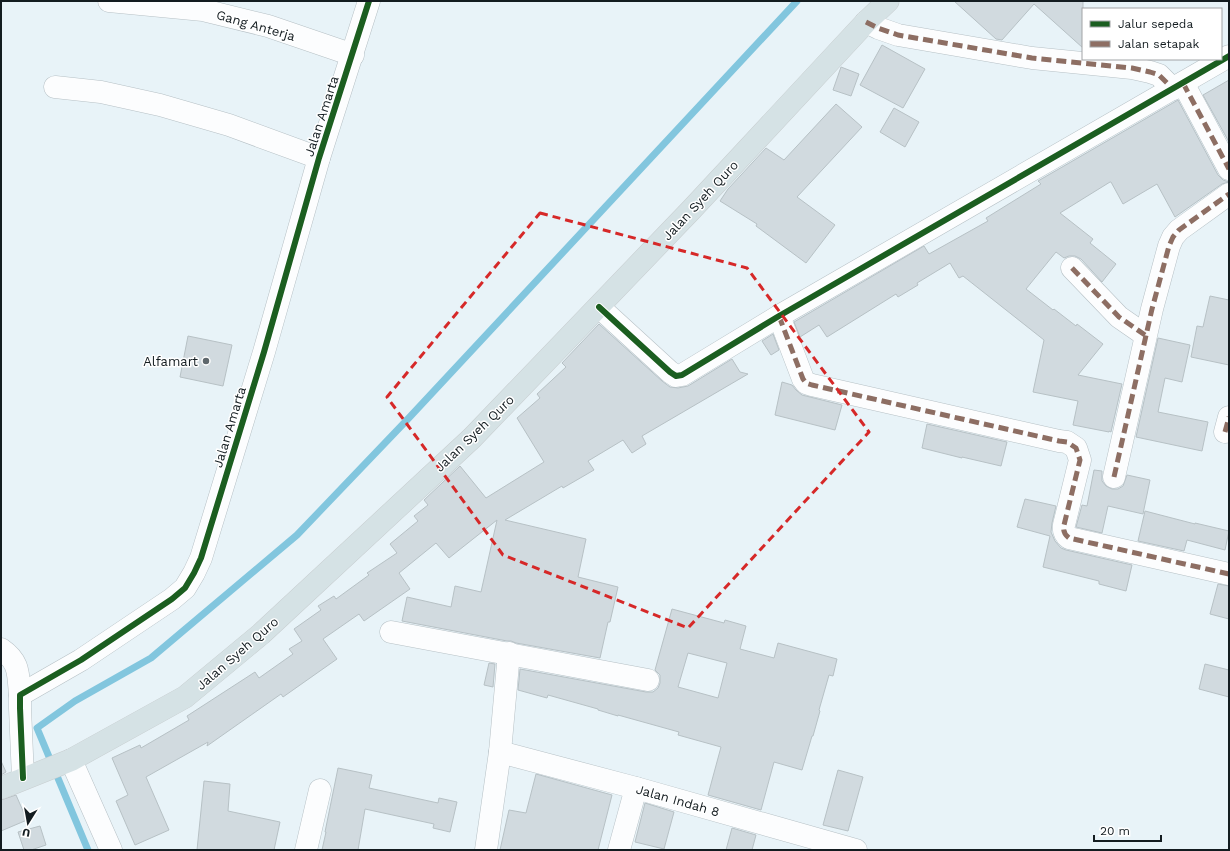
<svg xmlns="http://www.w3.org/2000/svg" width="1230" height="851" viewBox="0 0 1230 851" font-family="'Work Sans',sans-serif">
  <rect width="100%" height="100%" fill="#e8f3f8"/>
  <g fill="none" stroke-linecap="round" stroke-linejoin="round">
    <path stroke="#82c6de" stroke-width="7" d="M 88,850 L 37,728 L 75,701 L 151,658 L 297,535 L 406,421 L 797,1"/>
  </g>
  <g fill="#d1dadf" stroke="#b7c1c5" fill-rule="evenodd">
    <path d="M 954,1 L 1083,1 L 1083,48 L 1034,4 L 1002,40 L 996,39 Z"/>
    <path d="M 882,45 L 925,69 L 903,108 L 860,85 Z"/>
    <path d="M 841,67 L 859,74 L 851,96 L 833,90 Z"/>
    <path d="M 1229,80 L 1229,142 L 1203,95 Z"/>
    <path d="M 1178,100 L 1218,175 L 1223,180 L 1229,182 L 1222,184 L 1175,217 L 1157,184 L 1123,204 L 1111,182 L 1110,182 L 1060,213 L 1093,239 L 1090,243 L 1116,264 L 1102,282 L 1081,259 L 1075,256 L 1069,256 L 1064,258 L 1056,252 L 1026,289 L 1053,310 L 1054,309 L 1076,326 L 1077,324 L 1103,344 L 1078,375 L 1122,384 L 1111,432 L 1109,431 L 1109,432 L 1073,425 L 1078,401 L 1033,392 L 1044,340 L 963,276 L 959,278 L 950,263 L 917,283 L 918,285 L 898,297 L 896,294 L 827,337 L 819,325 L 800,337 L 794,322 L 924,246 L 929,254 L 988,221 L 986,218 L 1041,184 L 1038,181 Z"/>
    <path d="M 836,104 L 862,127 L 797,197 L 835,225 L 806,263 L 756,226 L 757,224 L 720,201 L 728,189 L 766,148 L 784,160 Z"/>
    <path d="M 894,108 L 919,122 L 905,147 L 880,132 Z"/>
    <path d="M 1210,296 L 1229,300 L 1229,365 L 1191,357 L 1197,326 L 1203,327 Z"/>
    <path d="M 599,324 L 662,381 L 670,387 L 678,388 L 688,386 L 732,359 L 740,372 L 748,374 L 642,436 L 646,444 L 632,453 L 623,440 L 588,461 L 594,470 L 563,488 L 562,486 L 505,520 L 586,539 L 578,577 L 618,587 L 610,622 L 608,622 L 600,658 L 516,643 L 511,641 L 507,641 L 402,621 L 407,597 L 451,607 L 455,586 L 481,592 L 497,520 L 449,558 L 436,543 L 399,573 L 410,589 L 364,621 L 359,614 L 323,639 L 337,659 L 283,697 L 281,694 L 207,746 L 208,742 L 146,777 L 169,830 L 135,845 L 116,801 L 128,795 L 112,758 L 140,745 L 141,748 L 189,720 L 187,716 L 255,672 L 259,678 L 293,654 L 289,649 L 302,641 L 294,629 L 321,610 L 318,606 L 334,596 L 336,599 L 369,575 L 367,573 L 397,553 L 390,544 L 418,521 L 414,516 L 428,505 L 424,500 L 460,466 L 486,498 L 544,462 L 517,418 L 540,398 L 537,394 L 566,367 L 562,363 Z"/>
    <path d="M 773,334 L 779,350 L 771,355 L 762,341 Z"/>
    <path d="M 188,336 L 232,345 L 223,386 L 180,377 Z"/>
    <path d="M 1158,338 L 1190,345 L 1182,382 L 1165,378 L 1158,412 L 1208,422 L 1202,451 L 1136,437 Z"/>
    <path d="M 782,382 L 792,385 L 796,390 L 802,395 L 842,405 L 835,430 L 775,415 Z"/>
    <path d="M 927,424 L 1007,442 L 1001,466 L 962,457 L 962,458 L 922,448 Z"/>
    <path d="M 1094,470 L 1102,471 L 1102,481 L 1106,486 L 1112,489 L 1118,489 L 1123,486 L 1127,475 L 1150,480 L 1143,514 L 1108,506 L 1102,533 L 1076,527 L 1082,505 L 1087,506 Z"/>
    <path d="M 1025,499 L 1056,506 L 1052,523 L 1051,532 L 1055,541 L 1061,548 L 1066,550 L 1132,565 L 1126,591 L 1099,584 L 1099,581 L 1043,567 L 1050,536 L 1017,527 Z"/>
    <path d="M 1145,511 L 1195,524 L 1195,523 L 1229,531 L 1225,550 L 1187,540 L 1184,551 L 1138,541 Z"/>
    <path d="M 1218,584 L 1229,586 L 1229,619 L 1210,614 Z"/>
    <path d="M 672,609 L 724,623 L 725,620 L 746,626 L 740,649 L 774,658 L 778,643 L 837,659 L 833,676 L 829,675 L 819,710 L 820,711 L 813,736 L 812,736 L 802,770 L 774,762 L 761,810 L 708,795 L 721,747 L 678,735 L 679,732 L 618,715 L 618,716 L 598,710 L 598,709 L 548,695 L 547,698 L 518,690 L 520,669 L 646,692 L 653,692 L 658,688 L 660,683 L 660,675 L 655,670 ZM 688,653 L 727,663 L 718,698 L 678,687 Z"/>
    <path d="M 489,663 L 495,664 L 493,687 L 484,685 Z"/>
    <path d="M 1205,664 L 1229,670 L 1229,697 L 1199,689 Z"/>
    <path d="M 1,761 L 6,772 L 1,775 Z"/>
    <path d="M 338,768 L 372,775 L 369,788 L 438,803 L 439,798 L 457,802 L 450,832 L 433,828 L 434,824 L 365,809 L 358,850 L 322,850 L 326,832 L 325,832 Z"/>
    <path d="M 838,770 L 863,777 L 848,831 L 823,825 Z"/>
    <path d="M 536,774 L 612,795 L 598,850 L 500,850 L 509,810 L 526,813 Z"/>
    <path d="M 204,781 L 230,784 L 228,811 L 280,822 L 274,850 L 197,850 Z"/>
    <path d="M 16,795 L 27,820 L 1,831 L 1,800 Z"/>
    <path d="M 645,803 L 674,812 L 664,849 L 635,842 Z"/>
    <path d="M 40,826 L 46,845 L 31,850 L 24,850 L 18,832 Z"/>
    <path d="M 732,828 L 756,835 L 752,850 L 726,850 Z"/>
  </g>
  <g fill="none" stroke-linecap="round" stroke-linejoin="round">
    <defs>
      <g id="street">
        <path d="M 109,1 L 203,10 L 268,26 L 353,55"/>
        <path d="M 866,22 L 878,28 L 898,35 L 1032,58 L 1132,68 L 1150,72 L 1159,75 L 1173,89"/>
        <path d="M 1183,83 L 1229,169"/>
        <path d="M 55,87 L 101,92 L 160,105 L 229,125 L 319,158"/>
        <path d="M 1072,268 L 1119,317 L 1145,335"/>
        <path d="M 599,307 L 670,372 L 676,376 L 682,375 L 779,316 L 1229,56"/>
        <path d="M 779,316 L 803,379 L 806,383 L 812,385 L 1059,441 L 1067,442 L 1076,448 L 1080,460 L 1064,525 C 1063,531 1064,534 1069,538 L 1229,574"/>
        <path d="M 1225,432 L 1229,417"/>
        <path d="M 1114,477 L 1152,309 L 1169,246 L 1173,237 L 1179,230 L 1229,194"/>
        <path d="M 391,632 L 648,680"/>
        <path d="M 1,649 C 20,662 18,674 20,695"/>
        <path d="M 500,752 L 636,788 L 856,850"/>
        <path d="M 306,850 L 320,790"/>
        <path d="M 486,850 L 500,752 L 509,653"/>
        <path d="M 619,850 L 636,788"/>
      </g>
      <g id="secondary">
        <path d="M 71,760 L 111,850"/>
        <path d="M 23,778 L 20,708 L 20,695 L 81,660 L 172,599 L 185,588 L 194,573 L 201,558 L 264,352 L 319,158 L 369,1"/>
      </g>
      <path id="primary" d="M 1,788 L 71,760 L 185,697 L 261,634 L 472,438 L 692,209 L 866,22 L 888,1"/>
    </defs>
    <use href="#street" stroke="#b6c0c5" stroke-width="23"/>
    <use href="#secondary" stroke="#b6c0c5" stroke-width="23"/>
    <use href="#primary" stroke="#c8ced0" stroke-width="23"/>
    <use href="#street" stroke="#fcfdfe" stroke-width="22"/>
    <use href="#secondary" stroke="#fcfdfe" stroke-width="22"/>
    <use href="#primary" stroke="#d5e2e5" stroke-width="22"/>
    <g stroke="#8d6e63" stroke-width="5" stroke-dasharray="10 5" stroke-linecap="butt">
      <path d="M 866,22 L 878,28 L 898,35 L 1032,58 L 1132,68 L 1150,72 L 1159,75 L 1173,89"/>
      <path d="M 1183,83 L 1229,169"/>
      <path d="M 1072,268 L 1119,317 L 1145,335"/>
      <path d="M 779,316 L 803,379 L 806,383 L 812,385 L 1059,441 L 1067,442 L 1076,448 L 1080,460 L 1064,525 C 1063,531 1064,534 1069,538 L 1229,574"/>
      <path d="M 1225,432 L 1229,417"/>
      <path d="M 1114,477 L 1152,309 L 1169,246 L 1173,237 L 1179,230 L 1229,194"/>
    </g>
    <defs>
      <g id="cycleway">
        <path d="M 599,307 L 670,372 L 676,376 L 682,375 L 779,316 L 1229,56"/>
        <path d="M 23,778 L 20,708 L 20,695 L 81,660 L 172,599 L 185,588 L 194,573 L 201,558 L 264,352 L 319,158 L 369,1"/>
      </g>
    </defs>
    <use href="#cycleway" stroke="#fff" stroke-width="8"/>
    <use href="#cycleway" stroke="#1b5e20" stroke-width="6"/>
  </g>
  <path fill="none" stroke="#d62828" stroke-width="3" stroke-dasharray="8 5" stroke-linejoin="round" d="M 540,213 L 747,268 L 869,432 L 688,628 L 503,555 L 387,397 Z"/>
  <circle fill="#5e676c" stroke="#fff" stroke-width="1.5" cx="206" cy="361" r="4"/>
  <g text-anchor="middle" stroke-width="3" stroke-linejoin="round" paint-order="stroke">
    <g font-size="13" fill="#131c20" stroke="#fff">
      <text transform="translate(256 25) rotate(16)" y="5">Gang Anterja</text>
      <text transform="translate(321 116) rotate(-72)" y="5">Jalan Amarta</text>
      <text transform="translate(700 200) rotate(-47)" y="5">Jalan Syeh Quro</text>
      <text transform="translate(229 427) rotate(-73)" y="5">Jalan Amarta</text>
      <text transform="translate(474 433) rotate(-44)" y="5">Jalan Syeh Quro</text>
      <text transform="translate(237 653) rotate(-41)" y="5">Jalan Syeh Quro</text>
      <text transform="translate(678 800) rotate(16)" y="5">Jalan Indah 8</text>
    </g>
    <g font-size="13" fill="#131c20" stroke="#fff" text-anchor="end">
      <text x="198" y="366">Alfamart</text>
    </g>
  </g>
  <rect width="1230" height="851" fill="none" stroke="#131c20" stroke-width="4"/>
  <rect x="1082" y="8" width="140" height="52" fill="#ffffff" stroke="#a1a4a6"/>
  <rect x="1090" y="21" width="20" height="6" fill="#1b5e20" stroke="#a1a4a6"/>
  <text x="1118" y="28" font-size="12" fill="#131c20">Jalur sepeda</text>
  <rect x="1090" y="41" width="20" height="6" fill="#8d6e63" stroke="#a1a4a6"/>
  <text x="1118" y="48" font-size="12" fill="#131c20">Jalan setapak</text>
  <g transform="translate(28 823) rotate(191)" stroke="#ffffff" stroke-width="3" paint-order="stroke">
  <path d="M0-3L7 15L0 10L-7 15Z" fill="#131c20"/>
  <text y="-6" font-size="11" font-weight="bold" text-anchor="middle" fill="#131c20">U</text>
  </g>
  <path d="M1094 835v6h67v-6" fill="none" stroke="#131c20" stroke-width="2"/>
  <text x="1100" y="835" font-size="12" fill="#131c20" stroke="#ffffff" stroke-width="3" paint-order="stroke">20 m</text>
</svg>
